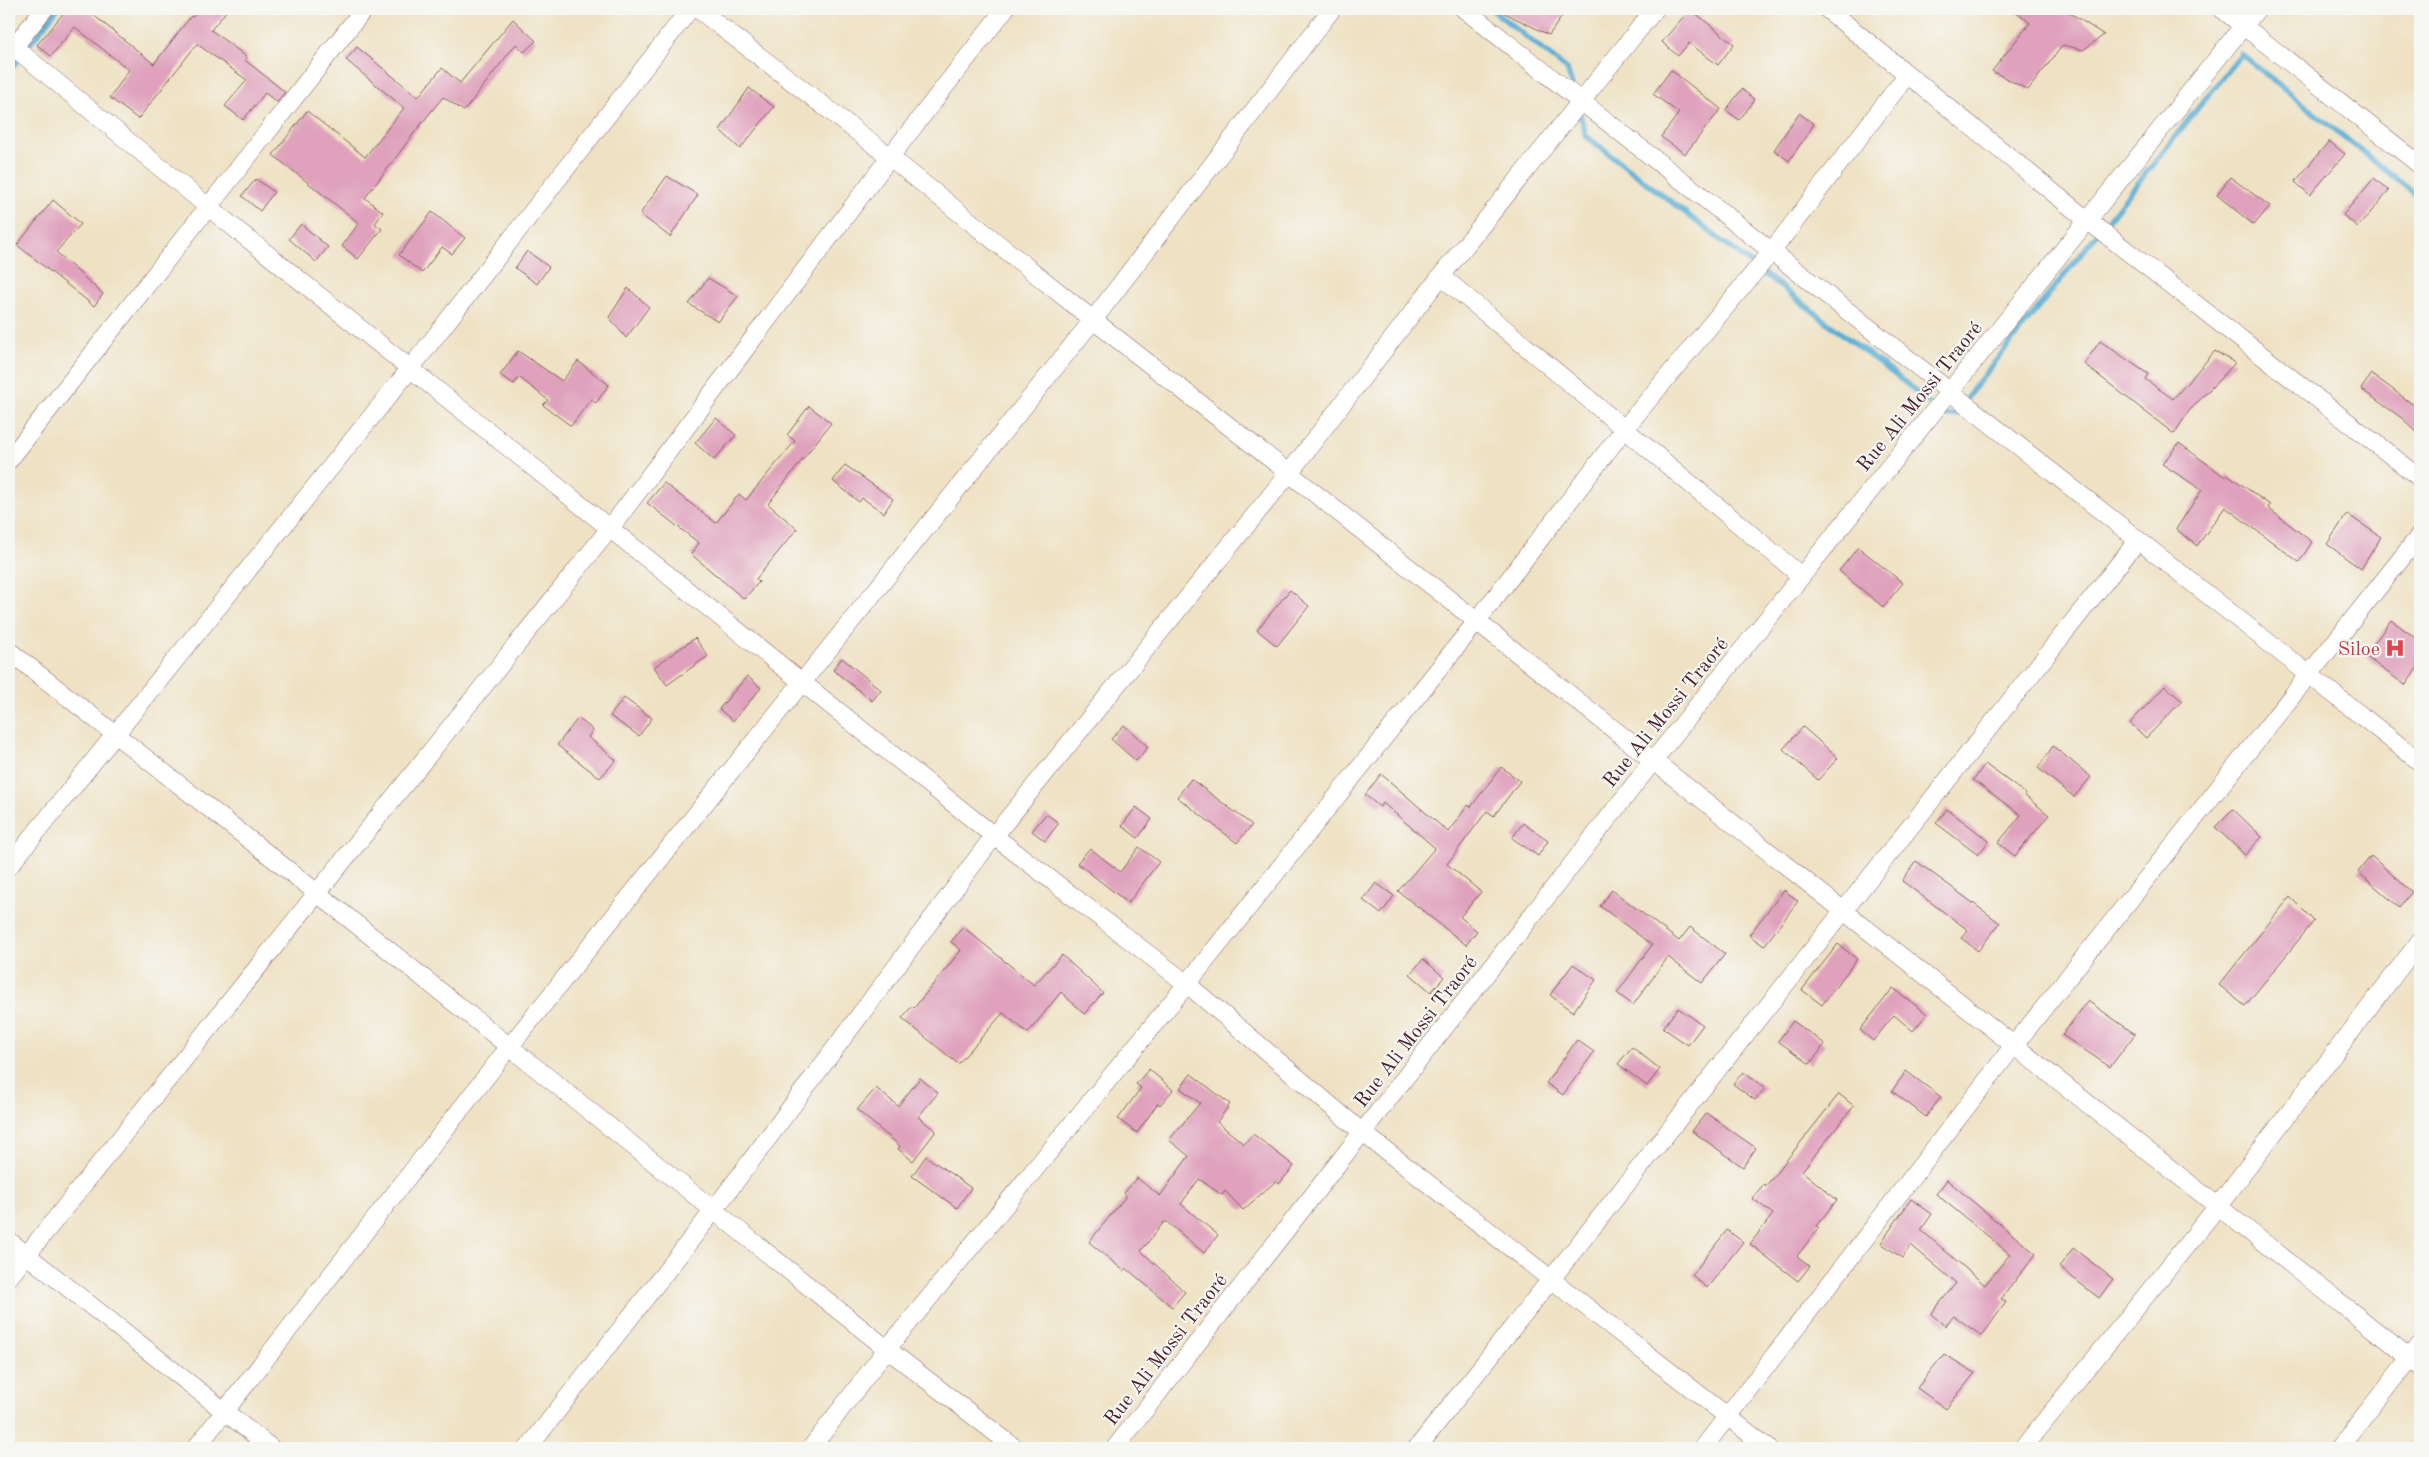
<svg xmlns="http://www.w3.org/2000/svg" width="2429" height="1457" viewBox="0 0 2429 1457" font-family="'Old Standard TT',serif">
  <rect width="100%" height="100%" fill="#f6f6f2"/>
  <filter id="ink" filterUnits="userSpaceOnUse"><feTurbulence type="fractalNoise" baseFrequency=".02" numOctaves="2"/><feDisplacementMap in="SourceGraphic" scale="10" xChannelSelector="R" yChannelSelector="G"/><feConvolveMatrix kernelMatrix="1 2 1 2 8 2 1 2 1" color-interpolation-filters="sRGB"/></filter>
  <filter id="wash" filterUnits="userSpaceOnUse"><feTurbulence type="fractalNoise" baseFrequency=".0096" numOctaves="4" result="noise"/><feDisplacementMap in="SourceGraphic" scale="20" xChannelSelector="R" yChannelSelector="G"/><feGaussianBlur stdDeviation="1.12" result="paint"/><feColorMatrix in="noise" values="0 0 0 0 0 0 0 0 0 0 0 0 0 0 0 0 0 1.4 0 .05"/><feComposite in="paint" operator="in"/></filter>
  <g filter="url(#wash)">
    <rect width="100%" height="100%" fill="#efe2c4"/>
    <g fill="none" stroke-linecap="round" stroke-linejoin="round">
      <g stroke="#56acd3" stroke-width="5.5">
        <path d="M 1491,9 L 1567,69 L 1573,89"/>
        <path d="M 9,71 L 57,9"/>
        <path d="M 1579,110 L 1586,136 L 1912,388 L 1943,416 L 1957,414 L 1974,388 L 2241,54 L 2420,198"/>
      </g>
    </g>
    <g id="blocks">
      <g fill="#dfa1bc">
        <path d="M 67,9 L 86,9 L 154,64 L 191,16 L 193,17 L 199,9 L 228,9 L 211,30 L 247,57 L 245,60 L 285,92 L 277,102 L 265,93 L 243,120 L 225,106 L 247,80 L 197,44 L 138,119 L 110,98 L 129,70 L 75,27 L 51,56 L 37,45 Z"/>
        <path d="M 1497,9 L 1567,9 L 1549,35 Z"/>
        <path d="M 1690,9 L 1734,44 L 1718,65 L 1689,43 L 1678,56 L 1662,42 Z"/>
        <path d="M 2013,9 L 2064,9 L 2104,35 L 2083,50 L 2063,45 L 2028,90 L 1992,71 L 2030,23 Z"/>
        <path d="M 513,19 L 536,41 L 524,52 L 516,44 L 464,111 L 443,97 L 418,128 L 365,198 L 383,212 L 375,224 L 382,229 L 358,259 L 342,246 L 359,223 L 273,155 L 307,111 L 365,157 L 404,108 L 346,60 L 357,47 L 418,97 L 442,68 L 460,83 Z"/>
        <path d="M 1671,70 L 1721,109 L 1685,154 L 1661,137 L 1679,113 L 1653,94 Z"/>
        <path d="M 749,88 L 774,107 L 740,149 L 720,130 Z"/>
        <path d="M 1742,89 L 1755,100 L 1739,120 L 1726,110 Z"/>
        <path d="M 1799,113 L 1814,124 L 1789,161 L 1774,150 Z"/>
        <path d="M 2329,141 L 2345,154 L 2310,195 L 2295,182 Z"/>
        <path d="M 667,176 L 698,195 L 670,237 L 640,214 Z"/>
        <path d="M 2230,177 L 2270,206 L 2254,225 L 2217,195 Z"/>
        <path d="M 2374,178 L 2389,191 L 2358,227 L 2343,215 Z"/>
        <path d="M 256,179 L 274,192 L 260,211 L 242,196 Z"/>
        <path d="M 53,200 L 81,224 L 56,252 L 103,294 L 94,306 L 17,245 Z"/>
        <path d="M 432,212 L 465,238 L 452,254 L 442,247 L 422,273 L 399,255 Z"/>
        <path d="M 301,224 L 328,247 L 316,262 L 289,239 Z"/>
        <path d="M 527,251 L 549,267 L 537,284 L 515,268 Z"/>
        <path d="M 708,278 L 738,296 L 718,322 L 689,304 Z"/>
        <path d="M 628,288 L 649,307 L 626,338 L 609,317 Z"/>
        <path d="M 2100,341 L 2148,374 L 2145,379 L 2173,399 L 2215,351 L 2235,363 L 2189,411 L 2174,434 L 2084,364 Z"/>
        <path d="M 518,351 L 562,381 L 578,361 L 609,385 L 596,403 L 591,399 L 571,426 L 543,405 L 548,400 L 519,377 L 514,384 L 500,375 Z"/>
        <path d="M 2372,374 L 2415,406 L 2420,399 L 2420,435 L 2403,419 L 2361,389 Z"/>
        <path d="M 809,406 L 831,423 L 768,504 L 797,529 L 756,579 L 759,582 L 744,599 L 691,554 L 699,543 L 647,503 L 664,483 L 716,523 L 739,494 L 746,500 L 795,441 L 787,435 Z"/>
        <path d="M 716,418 L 736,435 L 714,460 L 695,443 Z"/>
        <path d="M 2179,443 L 2225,477 L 2227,474 L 2270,505 L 2268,508 L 2312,542 L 2299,562 L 2225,507 L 2197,546 L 2176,529 L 2202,490 L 2162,464 Z"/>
        <path d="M 845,465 L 893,499 L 884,513 L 862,498 L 859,502 L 833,481 Z"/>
        <path d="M 2347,514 L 2381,537 L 2361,569 L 2327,544 Z"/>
        <path d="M 1858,547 L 1903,583 L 1883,607 L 1839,571 Z"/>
        <path d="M 1290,590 L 1309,606 L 1277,646 L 1257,630 Z"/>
        <path d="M 2391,620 L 2420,641 L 2420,664 L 2405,685 L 2365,656 Z"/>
        <path d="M 695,638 L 708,656 L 667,685 L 654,667 Z"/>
        <path d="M 842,658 L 881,690 L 872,701 L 833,670 Z"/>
        <path d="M 747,676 L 761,688 L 733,721 L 719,709 Z"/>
        <path d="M 2165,686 L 2182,701 L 2146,738 L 2130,723 Z"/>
        <path d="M 624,698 L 652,718 L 639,736 L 610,716 Z"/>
        <path d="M 578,718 L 593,730 L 588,737 L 616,760 L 600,778 L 557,745 Z"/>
        <path d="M 1124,725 L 1148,747 L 1136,761 L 1111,739 Z"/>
        <path d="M 1803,727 L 1838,758 L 1818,780 L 1783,749 Z"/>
        <path d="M 2053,746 L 2091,777 L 2074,797 L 2038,768 Z"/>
        <path d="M 1985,764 L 2026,794 L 2024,795 L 2049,815 L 2015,856 L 1998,843 L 2021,815 L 1973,780 Z"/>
        <path d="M 1501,767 L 1520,781 L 1494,816 L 1487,811 L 1447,864 L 1481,892 L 1460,917 L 1477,931 L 1466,945 L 1398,891 L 1435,848 L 1383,803 L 1380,807 L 1365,795 L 1381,774 L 1448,832 L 1468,805 L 1471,807 Z"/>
        <path d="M 1191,779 L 1252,825 L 1237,843 L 1177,797 Z"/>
        <path d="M 1136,807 L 1152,819 L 1138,838 L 1122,826 Z"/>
        <path d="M 1947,809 L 1989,841 L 1978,855 L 1936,823 Z"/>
        <path d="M 2233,809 L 2262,837 L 2245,855 L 2215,827 Z"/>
        <path d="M 1046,814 L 1059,823 L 1045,841 L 1032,831 Z"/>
        <path d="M 1523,823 L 1548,841 L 1538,856 L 1512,838 Z"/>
        <path d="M 1139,847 L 1159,862 L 1128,903 L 1077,863 L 1090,848 L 1120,872 Z"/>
        <path d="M 2371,856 L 2412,892 L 2399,907 L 2358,872 Z"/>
        <path d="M 1916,861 L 2000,923 L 1978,951 L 1961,938 L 1968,930 L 1902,881 Z"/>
        <path d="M 1376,883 L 1394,896 L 1381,914 L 1363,900 Z"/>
        <path d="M 1612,890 L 1679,941 L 1690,927 L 1725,954 L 1702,983 L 1668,957 L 1633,1005 L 1617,993 L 1652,945 L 1600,906 Z"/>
        <path d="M 1784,890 L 1798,901 L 1764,946 L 1749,935 Z"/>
        <path d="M 2290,897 L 2314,921 L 2245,1006 L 2219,985 Z"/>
        <path d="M 963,927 L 1034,985 L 1062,955 L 1103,993 L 1084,1014 L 1061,992 L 1028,1033 L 1003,1013 L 958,1064 L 902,1018 L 912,1006 L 914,1008 L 961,950 L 951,942 Z"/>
        <path d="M 1838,944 L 1857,959 L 1822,1005 L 1802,990 Z"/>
        <path d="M 1423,959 L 1444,977 L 1431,992 L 1410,974 Z"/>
        <path d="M 1573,964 L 1596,980 L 1573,1012 L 1550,995 Z"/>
        <path d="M 1893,988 L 1927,1014 L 1913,1031 L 1894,1015 L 1873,1041 L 1860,1030 Z"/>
        <path d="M 2088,1001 L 2135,1034 L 2110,1067 L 2062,1035 Z"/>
        <path d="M 1678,1008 L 1703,1025 L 1688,1045 L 1663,1028 Z"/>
        <path d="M 1793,1021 L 1825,1044 L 1810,1064 L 1778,1041 Z"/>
        <path d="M 1577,1040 L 1594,1052 L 1563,1095 L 1546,1083 Z"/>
        <path d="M 1632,1047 L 1660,1069 L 1647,1086 L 1618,1064 Z"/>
        <path d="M 1149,1069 L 1173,1090 L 1160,1105 L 1158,1103 L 1137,1133 L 1118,1119 L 1141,1088 L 1136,1084 Z"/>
        <path d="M 1906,1071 L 1941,1097 L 1926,1117 L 1892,1091 Z"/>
        <path d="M 1743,1072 L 1765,1088 L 1755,1100 L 1733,1084 Z"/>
        <path d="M 1191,1074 L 1230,1104 L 1217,1122 L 1244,1144 L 1253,1134 L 1294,1166 L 1279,1184 L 1276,1181 L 1243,1210 L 1225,1191 L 1222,1195 L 1199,1179 L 1181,1204 L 1218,1235 L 1204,1253 L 1167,1222 L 1164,1222 L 1141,1251 L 1185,1292 L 1172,1307 L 1126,1268 L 1124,1271 L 1089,1242 L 1126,1196 L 1124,1193 L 1137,1178 L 1160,1196 L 1189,1156 L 1169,1140 L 1200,1103 L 1180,1088 Z"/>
        <path d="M 920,1078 L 938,1093 L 918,1117 L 936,1131 L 913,1161 L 898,1149 L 900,1146 L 857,1110 L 876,1088 L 898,1106 Z"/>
        <path d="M 1839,1094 L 1854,1106 L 1802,1171 L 1837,1200 L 1816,1226 L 1819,1228 L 1797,1256 L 1810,1266 L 1798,1281 L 1750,1244 L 1773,1214 L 1752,1198 L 1764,1184 L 1766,1186 Z"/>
        <path d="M 1706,1113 L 1756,1148 L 1743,1167 L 1692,1131 Z"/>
        <path d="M 926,1156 L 971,1188 L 957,1208 L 912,1176 Z"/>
        <path d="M 1947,1180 L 2036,1254 L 2001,1299 L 2006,1302 L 1982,1336 L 1954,1316 L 1945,1326 L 1931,1314 L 1956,1283 L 1911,1245 L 1902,1258 L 1881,1243 L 1911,1199 L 1932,1214 L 1921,1230 L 1985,1285 L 2010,1254 L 1936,1194 Z"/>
        <path d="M 1727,1230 L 1743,1242 L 1707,1288 L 1692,1275 Z"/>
        <path d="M 2073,1248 L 2113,1279 L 2099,1298 L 2059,1267 Z"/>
        <path d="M 1944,1354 L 1975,1373 L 1946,1409 L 1917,1388 Z"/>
      </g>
    </g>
  </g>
  <g filter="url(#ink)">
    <use href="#blocks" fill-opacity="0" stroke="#846361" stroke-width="1"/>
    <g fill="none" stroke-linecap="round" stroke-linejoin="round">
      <defs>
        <g id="minor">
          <path d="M 698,9 L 890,157 L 1093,320 L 1289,473 L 2420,1366"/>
          <path d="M 1464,9 L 2420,762"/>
          <path d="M 1827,9 L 2087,220 L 2420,478"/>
          <path d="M 2222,9 L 2420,165"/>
          <path d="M 9,43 L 207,206 L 994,836 L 1187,984 L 1363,1133 L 1768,1448"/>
          <path d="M 9,53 L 44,9"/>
          <path d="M 1441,276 L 1801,576"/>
          <path d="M 9,460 L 364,9"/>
          <path d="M 9,651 L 316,892 L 887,1349 L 1015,1448"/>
          <path d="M 9,866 L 410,369 L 690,9"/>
          <path d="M 9,1241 L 271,1448"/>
          <path d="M 9,1277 L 611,527 L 890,157 L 1005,9"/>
          <path d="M 196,1448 L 510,1046 L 1093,320 L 1332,9"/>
          <path d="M 528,1448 L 714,1210 L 994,836 L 1289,473 L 1441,276 L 1655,9"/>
          <path d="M 811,1448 L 887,1349 L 1187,984 L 1477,621 L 1625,428 L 1772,251 L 1907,75"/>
          <path d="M 1115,1448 L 1653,761 L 2257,9"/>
          <path d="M 1417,1448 L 2138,540"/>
          <path d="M 1703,1448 L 2015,1044 L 2420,535"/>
          <path d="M 2023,1448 L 2218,1206 L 2420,941"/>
          <path d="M 2339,1448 L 2420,1345"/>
        </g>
      </defs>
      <use href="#minor" stroke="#846361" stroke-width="19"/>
      <use href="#minor" stroke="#fff" stroke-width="18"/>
    </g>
  </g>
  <defs>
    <symbol id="hospital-bare" viewBox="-9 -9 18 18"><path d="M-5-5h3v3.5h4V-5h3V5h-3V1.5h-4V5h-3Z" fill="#e0444e" stroke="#f6f6f2" stroke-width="2.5" paint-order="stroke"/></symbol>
  </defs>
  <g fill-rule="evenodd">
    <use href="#hospital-bare" x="2381" y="634" width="28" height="28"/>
  </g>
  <g text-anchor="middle" stroke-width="4.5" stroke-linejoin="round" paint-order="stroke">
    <g font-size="20" fill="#4a1f2b" stroke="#f6f6f2">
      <text transform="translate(1919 396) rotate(-51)" y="7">Rue Ali Mossi Traoré</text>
      <text transform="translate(1665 712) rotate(-51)" y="7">Rue Ali Mossi Traoré</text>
      <text transform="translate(1415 1031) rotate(-52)" y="7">Rue Ali Mossi Traoré</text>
      <text transform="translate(1165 1349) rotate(-52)" y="7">Rue Ali Mossi Traoré</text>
    </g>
    <g font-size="20" fill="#be3a42" stroke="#f6f6f2" text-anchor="end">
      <text x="2380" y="655">Siloe</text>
    </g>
  </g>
  <rect width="2429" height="1457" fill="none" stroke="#f6f6f2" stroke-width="30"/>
</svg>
